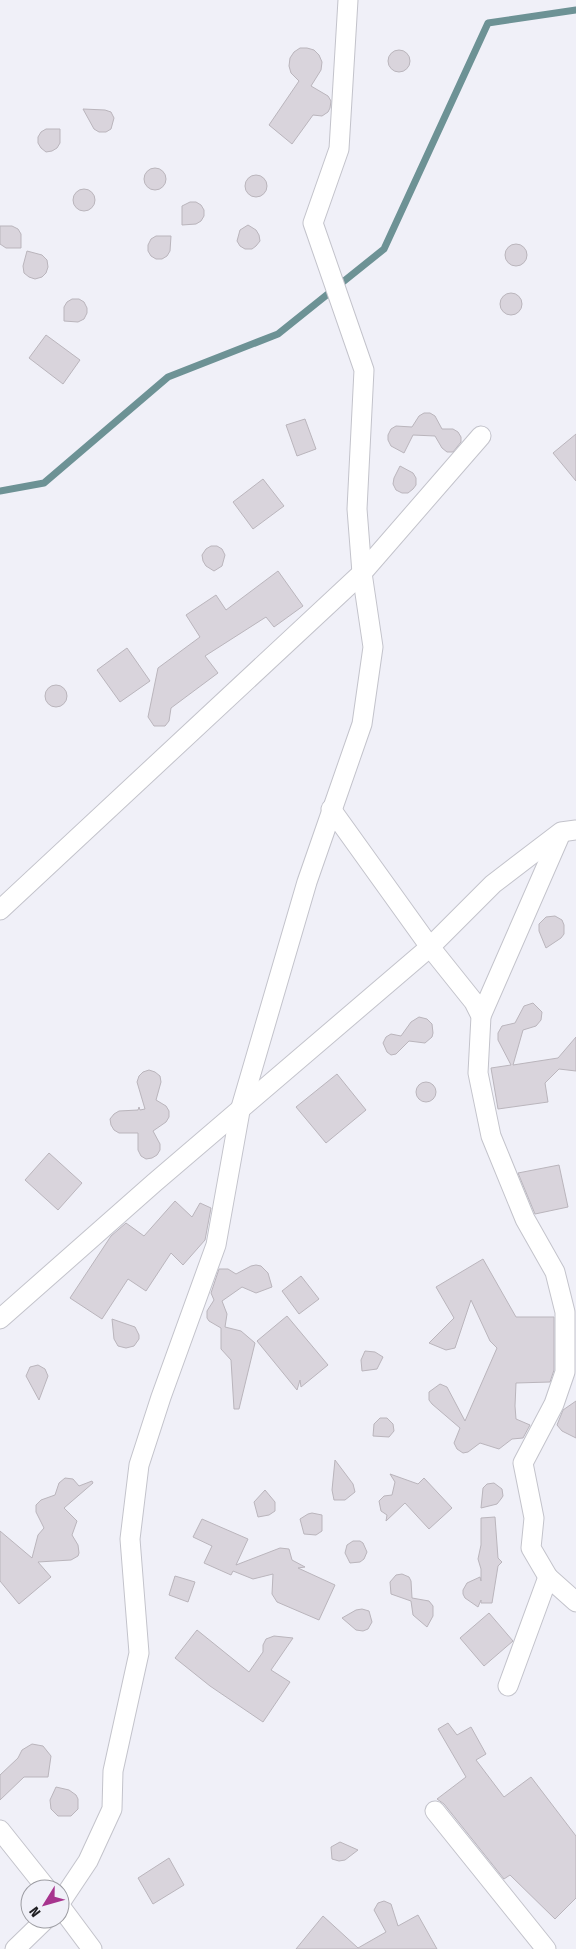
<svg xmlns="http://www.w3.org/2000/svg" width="576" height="1949" viewBox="0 0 576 1949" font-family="'Fira Sans Condensed',sans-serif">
  <rect width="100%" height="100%" fill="#f0f0f8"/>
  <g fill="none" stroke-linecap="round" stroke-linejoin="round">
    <path stroke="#6d9295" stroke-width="7" d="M 0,491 L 44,483 L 168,377 L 278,334 L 384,249 L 488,23 L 576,10"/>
  </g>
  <g fill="#d9d4dc" stroke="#bab5bc">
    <path d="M 300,48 L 307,48 L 314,50 L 319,55 L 322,62 L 321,70 L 311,86 L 328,96 L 331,101 L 330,108 L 328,112 L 322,116 L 313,115 L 292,144 L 269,125 L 299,81 L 291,73 L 289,66 L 290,58 L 294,52 Z"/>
    <circle cx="399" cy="61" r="11"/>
    <path d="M 83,109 L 105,110 L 111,112 L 114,118 L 111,129 L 106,132 L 99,132 L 94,129 Z"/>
    <path d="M 46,129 L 60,129 L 60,143 L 57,148 L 52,151 L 46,152 L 41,148 L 38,143 L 38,137 L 41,132 Z"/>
    <circle cx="155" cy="179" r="11"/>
    <circle cx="256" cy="186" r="11"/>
    <circle cx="84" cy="200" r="11"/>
    <path d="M 190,202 L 196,202 L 201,205 L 204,210 L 204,216 L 201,221 L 196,224 L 182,225 L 182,206 Z"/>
    <path d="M 248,225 L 256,230 L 259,235 L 260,241 L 256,246 L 252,249 L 245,249 L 240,246 L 237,241 L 240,230 Z"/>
    <path d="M 0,226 L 12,226 L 18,229 L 21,234 L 21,248 L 6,248 L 0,244 Z"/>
    <path d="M 156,236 L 171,236 L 170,251 L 167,256 L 162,259 L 156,259 L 151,256 L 148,251 L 148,245 L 151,239 Z"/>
    <circle cx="516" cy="255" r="11"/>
    <path d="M 27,251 L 42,255 L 47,260 L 48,267 L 46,273 L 42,277 L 35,279 L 29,277 L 24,273 L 23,266 Z"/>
    <circle cx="511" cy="304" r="11"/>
    <path d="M 72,299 L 79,299 L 84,302 L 87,308 L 87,313 L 84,319 L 78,322 L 64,321 L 64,307 L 67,302 Z"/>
    <path d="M 46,335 L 80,360 L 63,384 L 29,358 Z"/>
    <path d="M 424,413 L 430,413 L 435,416 L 442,429 L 453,429 L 458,432 L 461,437 L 461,442 L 453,452 L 447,452 L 442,448 L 435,436 L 413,435 L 404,453 L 391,446 L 388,440 L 388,435 L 391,429 L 396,426 L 412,427 L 419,416 Z"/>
    <path d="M 305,419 L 316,449 L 297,456 L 286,425 Z"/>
    <path d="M 576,434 L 576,481 L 553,453 Z"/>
    <path d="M 400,466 L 413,473 L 416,478 L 416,485 L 413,489 L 408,493 L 402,493 L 396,490 L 393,484 L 394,478 Z"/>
    <path d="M 263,479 L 284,506 L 253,529 L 233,502 Z"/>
    <path d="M 211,546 L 217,546 L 222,549 L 225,555 L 222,566 L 214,571 L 206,566 L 203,561 L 202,555 L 206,549 Z"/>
    <path d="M 278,571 L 303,606 L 274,627 L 266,617 L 205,656 L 218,673 L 171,708 L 169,721 L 165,726 L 154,726 L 148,717 L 158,668 L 200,637 L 186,615 L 216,595 L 226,610 Z"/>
    <path d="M 127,648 L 150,681 L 120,702 L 97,670 Z"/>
    <circle cx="56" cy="696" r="11"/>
    <path d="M 555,916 L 562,920 L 564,925 L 564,934 L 561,938 L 546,948 L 539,931 L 539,924 L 546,917 Z"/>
    <path d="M 533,1003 L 542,1012 L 541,1020 L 536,1026 L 523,1030 L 513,1065 L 558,1058 L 576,1037 L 576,1071 L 559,1069 L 545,1083 L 548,1102 L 498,1109 L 491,1068 L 511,1065 L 498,1040 L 498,1033 L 502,1026 L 515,1023 L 524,1006 Z"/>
    <path d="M 419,1017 L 427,1019 L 432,1024 L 433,1033 L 432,1037 L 425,1043 L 409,1041 L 396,1054 L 391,1055 L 387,1052 L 383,1043 L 386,1037 L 391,1034 L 401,1036 L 411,1022 Z"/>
    <path d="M 149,1070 L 155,1072 L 160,1076 L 161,1082 L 156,1100 L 166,1106 L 169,1111 L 169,1117 L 166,1122 L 153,1131 L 160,1144 L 160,1150 L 157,1155 L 152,1158 L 146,1159 L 141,1156 L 138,1150 L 138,1133 L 119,1133 L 114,1130 L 111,1125 L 110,1119 L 114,1114 L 119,1111 L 138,1110 L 139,1107 L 140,1110 L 145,1109 L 137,1082 L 139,1076 L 143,1072 Z"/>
    <path d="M 337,1074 L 366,1110 L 326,1143 L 296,1107 Z"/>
    <circle cx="426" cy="1092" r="10"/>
    <path d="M 49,1153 L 82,1183 L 58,1210 L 25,1180 Z"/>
    <path d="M 559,1165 L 568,1207 L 535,1214 L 518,1173 Z"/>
    <path d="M 175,1201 L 192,1217 L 200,1203 L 211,1208 L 205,1240 L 183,1265 L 171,1253 L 146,1291 L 128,1279 L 102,1319 L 70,1298 L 111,1236 L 126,1223 L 144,1236 Z"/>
    <path d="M 483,1259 L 516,1317 L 554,1317 L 554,1370 L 550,1382 L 516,1383 L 515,1406 L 516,1419 L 530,1425 L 523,1438 L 512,1439 L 499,1449 L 480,1443 L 468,1452 L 463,1453 L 457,1449 L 454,1443 L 460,1428 L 432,1404 L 429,1400 L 429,1392 L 440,1384 L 447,1387 L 465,1421 L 497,1348 L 490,1341 L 471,1300 L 455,1348 L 446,1350 L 429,1343 L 454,1318 L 436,1287 Z"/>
    <path d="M 256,1265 L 261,1266 L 268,1273 L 272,1287 L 256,1293 L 242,1287 L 222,1301 L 227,1314 L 225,1327 L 241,1331 L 255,1343 L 239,1409 L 234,1409 L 231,1360 L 221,1349 L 221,1328 L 209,1321 L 207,1318 L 207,1311 L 214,1300 L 211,1293 L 219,1269 L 228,1269 L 236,1274 L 251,1266 Z"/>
    <path d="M 301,1276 L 319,1299 L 299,1314 L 282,1291 Z"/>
    <path d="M 287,1316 L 328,1365 L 301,1387 L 300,1380 L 297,1390 L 257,1341 Z"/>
    <path d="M 112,1319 L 135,1327 L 139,1335 L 139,1339 L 134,1346 L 126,1348 L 118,1346 L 114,1339 Z"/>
    <path d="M 365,1351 L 375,1352 L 383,1357 L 377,1369 L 362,1371 L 361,1360 Z"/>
    <path d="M 38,1365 L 45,1369 L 48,1376 L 39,1400 L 26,1376 L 30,1367 Z"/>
    <path d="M 576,1401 L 576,1438 L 562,1431 L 557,1425 L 563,1410 Z"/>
    <path d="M 380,1418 L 387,1418 L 393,1424 L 394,1431 L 389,1437 L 373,1436 L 374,1424 Z"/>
    <path d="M 335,1460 L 353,1484 L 355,1492 L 345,1500 L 334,1500 L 332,1490 Z"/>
    <path d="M 390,1474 L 418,1484 L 424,1478 L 452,1508 L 429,1529 L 405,1503 L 386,1521 L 387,1515 L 381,1511 L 379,1501 L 384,1496 L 392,1495 L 395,1482 Z"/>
    <path d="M 65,1478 L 73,1479 L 79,1486 L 92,1481 L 93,1483 L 64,1508 L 77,1521 L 72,1535 L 78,1545 L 79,1553 L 78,1556 L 71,1560 L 38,1562 L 51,1577 L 19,1604 L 0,1581 L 0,1531 L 32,1558 L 38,1535 L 44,1528 L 36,1512 L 36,1505 L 41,1500 L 55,1495 L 59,1483 Z"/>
    <path d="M 494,1483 L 502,1489 L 503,1496 L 501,1499 L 497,1504 L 481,1508 L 483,1488 L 487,1484 Z"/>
    <path d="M 265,1490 L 275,1502 L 275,1511 L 269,1515 L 258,1517 L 254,1502 Z"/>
    <path d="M 312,1513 L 322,1515 L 322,1531 L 316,1535 L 304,1534 L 300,1519 L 308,1514 Z"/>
    <path d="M 495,1517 L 498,1558 L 502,1562 L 498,1566 L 492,1603 L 481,1603 L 481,1600 L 478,1607 L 465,1598 L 463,1594 L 463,1590 L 467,1583 L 480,1577 L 481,1581 L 481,1569 L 478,1559 L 481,1545 L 481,1518 Z"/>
    <path d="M 202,1519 L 248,1539 L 236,1565 L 280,1548 L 289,1549 L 292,1560 L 305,1567 L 298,1568 L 335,1585 L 319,1620 L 277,1602 L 272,1594 L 273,1574 L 253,1579 L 233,1571 L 231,1575 L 204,1563 L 212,1546 L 193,1537 Z"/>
    <path d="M 353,1541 L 360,1541 L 363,1543 L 367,1552 L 364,1559 L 360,1562 L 350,1563 L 345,1553 L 347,1545 Z"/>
    <path d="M 402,1574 L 409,1577 L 411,1581 L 412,1598 L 429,1601 L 433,1606 L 433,1616 L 427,1627 L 413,1615 L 411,1601 L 391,1594 L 390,1582 L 396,1575 Z"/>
    <path d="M 175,1576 L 195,1582 L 188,1602 L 169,1595 Z"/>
    <path d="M 362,1609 L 369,1611 L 372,1622 L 368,1629 L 363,1631 L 356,1630 L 342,1618 L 356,1610 Z"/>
    <path d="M 489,1613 L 513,1641 L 484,1666 L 460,1638 Z"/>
    <path d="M 197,1630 L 249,1672 L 263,1652 L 263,1645 L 266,1639 L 274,1636 L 293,1638 L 271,1670 L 290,1682 L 263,1722 L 210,1686 L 175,1658 Z"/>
    <path d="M 448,1723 L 457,1735 L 471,1727 L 486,1754 L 476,1760 L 504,1797 L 531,1777 L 576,1836 L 576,1898 L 555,1919 L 510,1875 L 504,1879 L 444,1804 L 437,1799 L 466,1777 L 438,1729 Z"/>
    <path d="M 32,1744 L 43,1746 L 51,1756 L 48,1777 L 24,1777 L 0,1800 L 0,1775 L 18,1758 L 22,1750 Z"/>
    <path d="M 56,1787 L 69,1790 L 76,1795 L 78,1799 L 78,1809 L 71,1816 L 58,1816 L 51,1809 L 50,1800 Z"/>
    <path d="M 340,1842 L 358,1850 L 345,1860 L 339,1861 L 332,1859 L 331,1847 Z"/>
    <path d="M 169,1858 L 184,1885 L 153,1904 L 138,1878 Z"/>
    <path d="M 384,1901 L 391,1904 L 398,1926 L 418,1915 L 437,1949 L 296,1949 L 323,1916 L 358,1948 L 386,1932 L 374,1910 L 378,1903 Z"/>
  </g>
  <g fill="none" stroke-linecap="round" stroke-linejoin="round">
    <defs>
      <g id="street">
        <path d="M 331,809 L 430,947 L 474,1002 L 481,1016 L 478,1073 L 491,1136 L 525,1219 L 555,1272 L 565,1312 L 565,1372 L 554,1404 L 523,1463 L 534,1518 L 531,1548 L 548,1577"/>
        <path d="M 0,910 L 362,573 L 481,436"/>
        <path d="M 481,1016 L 561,833"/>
        <path d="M 0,1319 L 154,1183 L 430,947 L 493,884 L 561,832 L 576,830"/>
        <path d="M 508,1686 L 548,1577 L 576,1602"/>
        <path d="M 435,1811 L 546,1949"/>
        <path d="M 0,1830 L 47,1889"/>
        <path d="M 60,1903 L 88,1861 L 112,1809 L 113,1771 L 139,1653 L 130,1539 L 139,1465 L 161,1397 L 216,1245 L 240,1111 L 307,882 L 362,724 L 373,647 L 362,573 L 357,509 L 364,370 L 313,223 L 339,149 L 348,0"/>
        <path d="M 60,1906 L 92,1949"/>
        <path d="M 15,1949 L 46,1919"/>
      </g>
    </defs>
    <use href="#street" stroke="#c3c3cb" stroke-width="21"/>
    <use href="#street" stroke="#fff" stroke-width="19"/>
  </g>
  <g transform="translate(45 1904) rotate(233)"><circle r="24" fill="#f0f0f8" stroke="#9c9ca2"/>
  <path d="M0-4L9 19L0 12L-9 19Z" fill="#a7348e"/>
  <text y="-8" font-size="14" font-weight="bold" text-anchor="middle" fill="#1f1e22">N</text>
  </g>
</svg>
